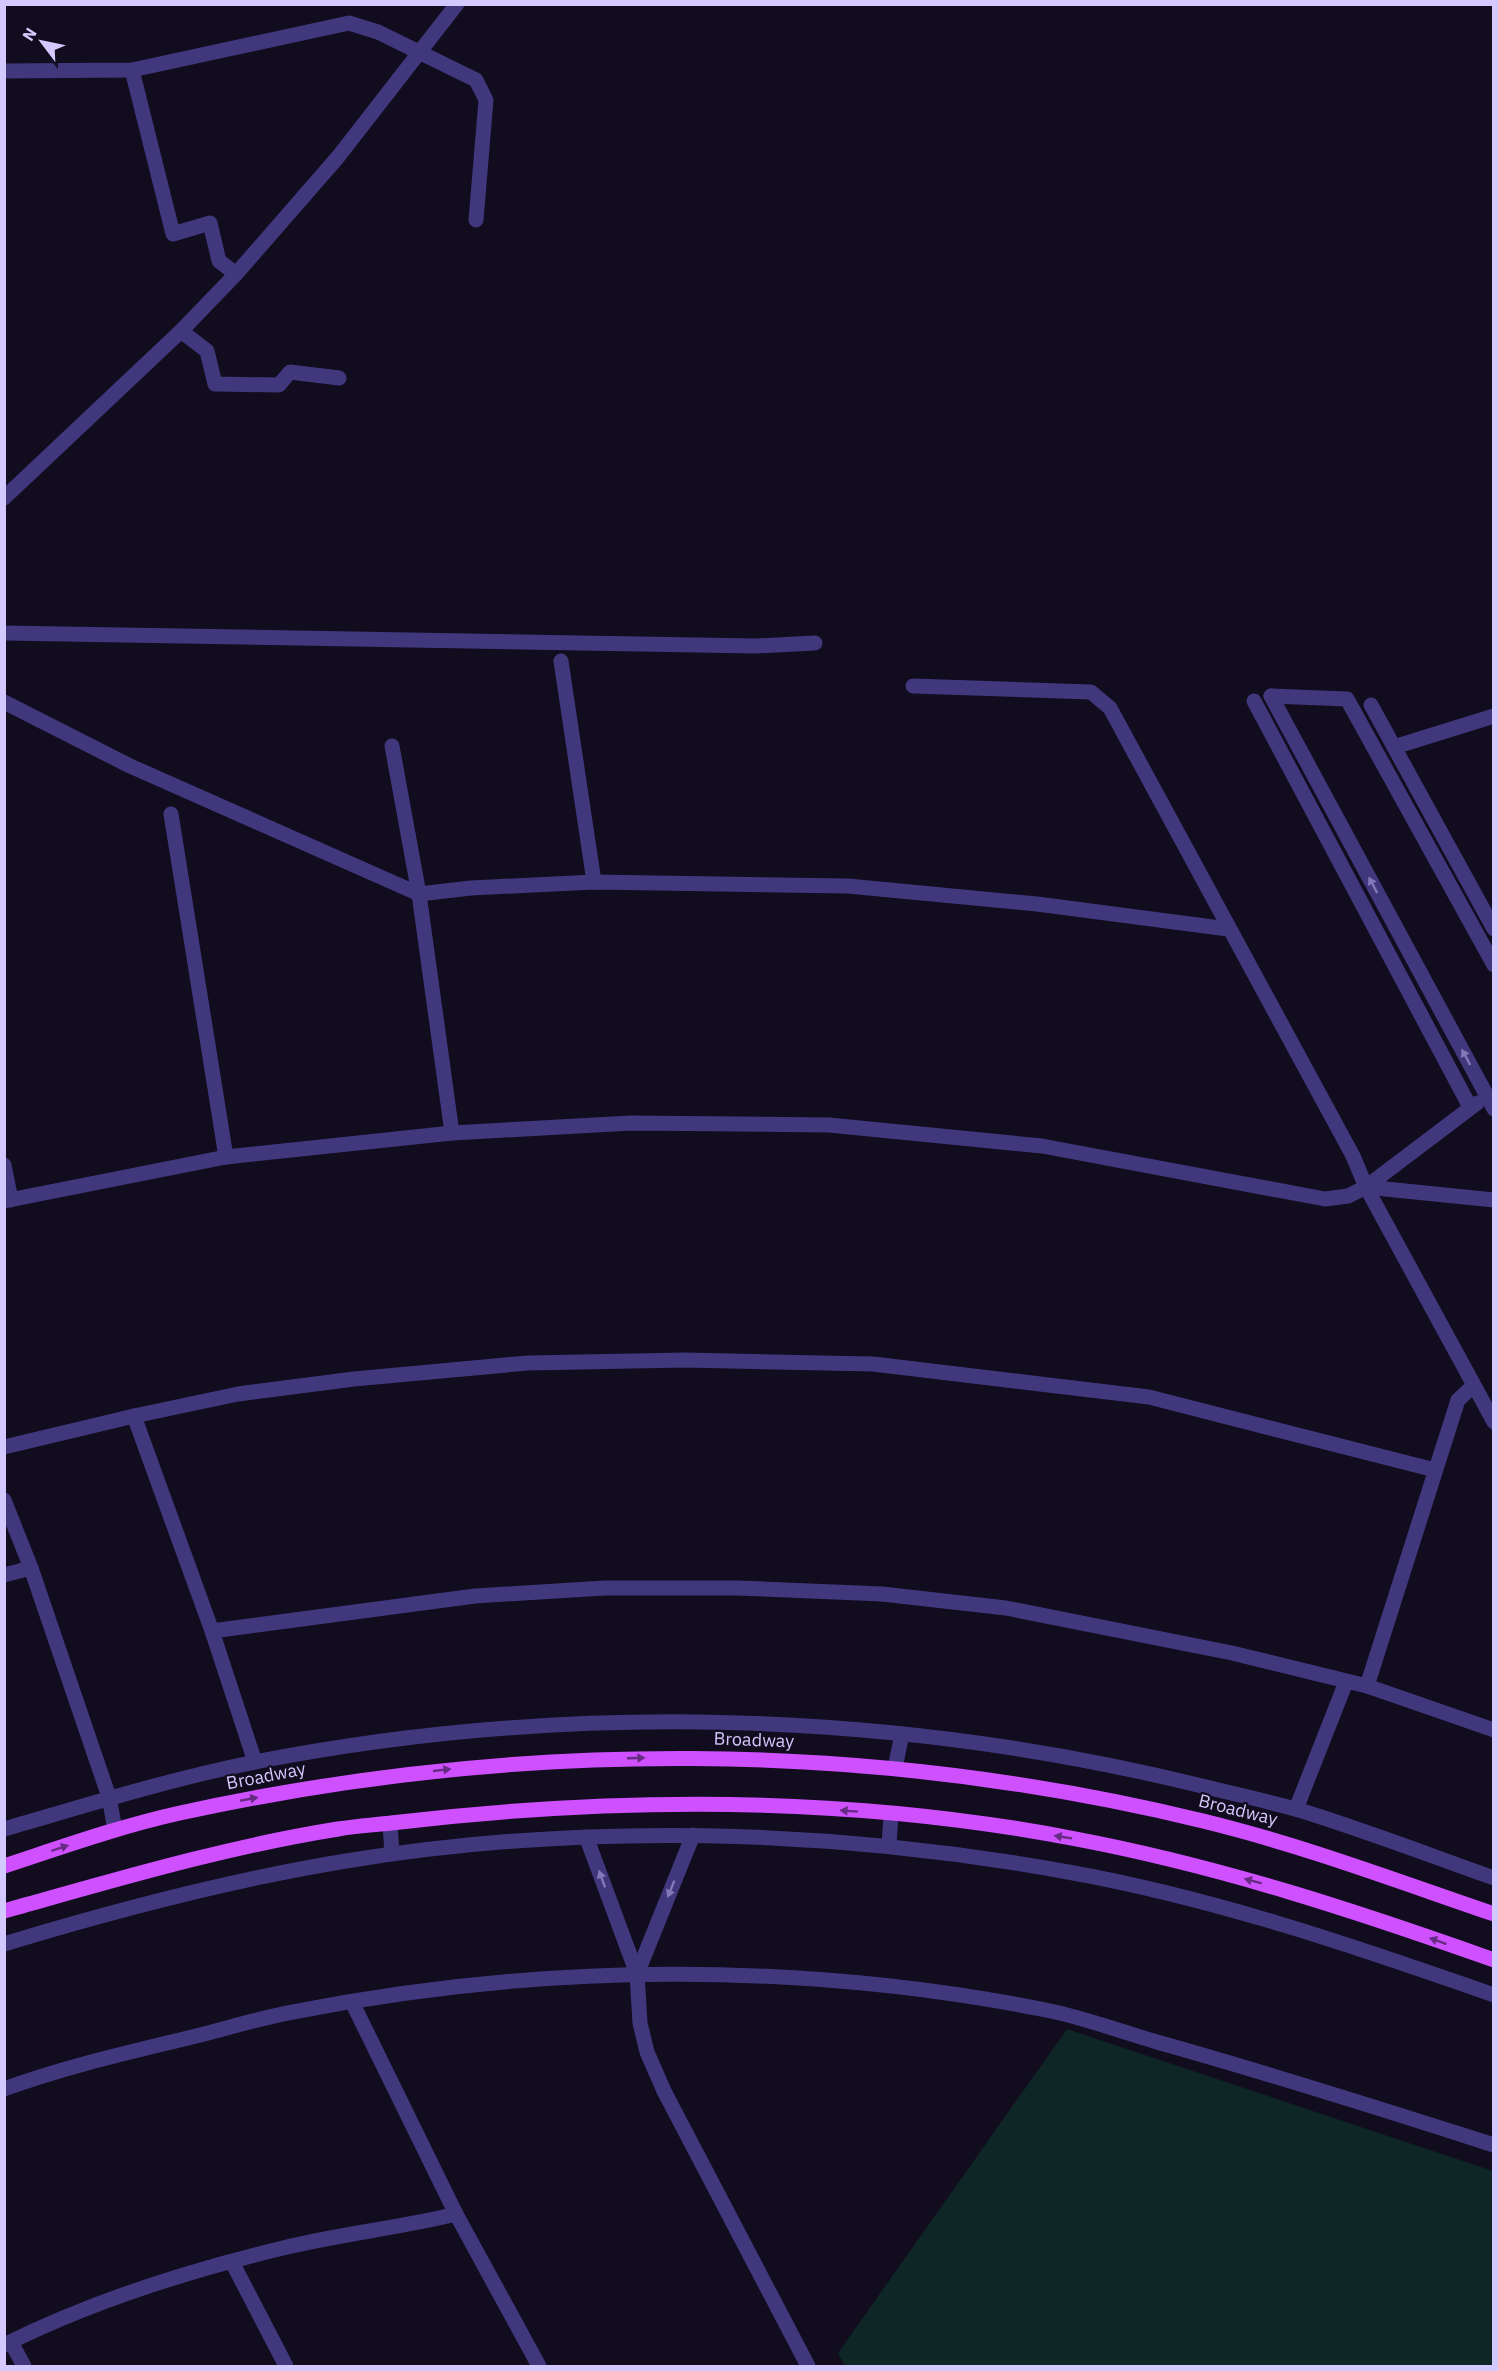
<svg xmlns="http://www.w3.org/2000/svg" width="1498" height="2371" viewBox="0 0 1498 2371" font-family="'IBM Plex Sans',sans-serif">
  <rect width="100%" height="100%" fill="#110c1e"/>
  <path fill="#0f2627" d="M 1067,2029 L 1493,2171 L 1493,2366 L 845,2366 L 838,2353 Z"/>
  <g fill="none" stroke-linecap="round" stroke-linejoin="round">
    <g stroke="#40377d" stroke-width="15">
      <path d="M 132,70 L 173,234 L 210,223 L 219,261 L 236,274"/>
      <path d="M 4,71 L 132,70 L 349,23 L 378,32 L 476,80 L 486,100 L 476,220"/>
      <path d="M 181,331 L 207,351 L 215,384 L 279,385 L 290,372 L 339,378"/>
      <path d="M 4,498 L 181,331 L 236,274 L 338,157 L 457,4"/>
      <path d="M 4,633 L 755,646 L 815,643"/>
      <path d="M 561,661 L 594,882"/>
      <path d="M 913,686 L 1091,692 L 1110,708 L 1353,1156 L 1366,1187 L 1494,1422"/>
      <path d="M 1271,696 L 1494,1109"/>
      <path d="M 1271,696 L 1347,699 L 1494,965"/>
      <path d="M 1254,701 L 1470,1107"/>
      <path d="M 4,702 L 130,766 L 419,894 L 471,888 L 594,882 L 848,886 L 1037,904 L 1228,929"/>
      <path d="M 1371,705 L 1494,929"/>
      <path d="M 1394,747 L 1494,716"/>
      <path d="M 171,814 L 226,1157"/>
      <path d="M 1477,1103 L 1366,1187 L 1494,1200"/>
      <path d="M 452,1133 L 631,1123 L 829,1125 L 1042,1146 L 1325,1199 L 1348,1196 L 1366,1187"/>
      <path d="M 4,1165 L 11,1200"/>
      <path d="M 4,1201 L 226,1157 L 452,1133 L 419,894 L 392,746"/>
      <path d="M 4,1447 L 134,1416"/>
      <path d="M 4,1500 L 31,1568 L 109,1797 L 115,1830"/>
      <path d="M 4,1575 L 31,1568"/>
      <path d="M 212,1631 L 475,1596 L 605,1588 L 737,1588 L 882,1594 L 1006,1608 L 1232,1653 L 1367,1686 L 1458,1400 L 1472,1387"/>
      <path d="M 1367,1686 L 1494,1730"/>
      <path d="M 255,1762 L 212,1631 L 134,1416 L 238,1394 L 354,1379 L 528,1363 L 685,1360 L 873,1364 L 1149,1397 L 1435,1470"/>
      <path d="M 895,1768 L 902,1734"/>
      <path d="M 1296,1809 L 1346,1682"/>
      <path d="M 390,1824 L 392,1854"/>
      <path d="M 4,1829 C 87,1805 170,1779 255,1762 C 567,1701 894,1710 1202,1786 C 1234,1794 1267,1801 1299,1810 C 1364,1830 1429,1855 1494,1878"/>
      <path d="M 587,1839 L 637,1974 L 640,2023 L 647,2052 L 664,2091 L 808,2366"/>
      <path d="M 889,1846 L 891,1814"/>
      <path d="M 4,1944 C 116,1910 230,1880 346,1861 C 583,1822 832,1829 1068,1872 C 1214,1898 1354,1946 1494,1995"/>
      <path d="M 637,1974 L 693,1835"/>
      <path d="M 352,2002 L 456,2214 L 539,2366"/>
      <path d="M 4,2089 C 67,2066 131,2052 196,2036 C 228,2028 260,2018 293,2012 C 541,1963 798,1961 1046,2010 C 1086,2018 1125,2033 1164,2044 C 1275,2075 1384,2110 1494,2145"/>
      <path d="M 232,2262 L 286,2366"/>
      <path d="M 11,2342 L 24,2366"/>
      <path d="M 4,2345 C 92,2301 187,2271 283,2248 C 340,2234 399,2228 456,2214"/>
    </g>
    <g stroke="#ce50fe" stroke-width="15">
      <path d="M 4,1866 C 62,1847 121,1826 180,1813 C 518,1739 866,1739 1203,1821 C 1302,1845 1397,1881 1494,1914"/>
      <path d="M 4,1911 C 115,1880 225,1847 338,1829 C 356,1826 374,1825 391,1823 C 619,1796 850,1795 1076,1839 C 1219,1866 1356,1911 1494,1960"/>
    </g>
  </g>
  <defs><path id="oneway-solid" d="M-6-.8H1V-3.2L6.5 0L1 3.2V.8H-6Z" transform="scale(1.5)"/></defs>
  <g fill="#8379b8">
    <use href="#oneway-solid" transform="translate(1373 885) rotate(-118)"/>
    <use href="#oneway-solid" transform="translate(1466 1057) rotate(-118)"/>
    <use href="#oneway-solid" transform="translate(602 1879) rotate(-110)"/>
    <use href="#oneway-solid" transform="translate(671 1889) rotate(112)"/>
  </g>
  <g fill="#662b83">
    <use href="#oneway-solid" transform="translate(636 1758) rotate(-2)"/>
    <use href="#oneway-solid" transform="translate(442 1770) rotate(-6)"/>
    <use href="#oneway-solid" transform="translate(249 1799) rotate(-11)"/>
    <use href="#oneway-solid" transform="translate(849 1811) rotate(-176)"/>
    <use href="#oneway-solid" transform="translate(1063 1837) rotate(-171)"/>
    <use href="#oneway-solid" transform="translate(60 1848) rotate(-18)"/>
    <use href="#oneway-solid" transform="translate(1253 1881) rotate(-165)"/>
    <use href="#oneway-solid" transform="translate(1438 1941) rotate(-160)"/>
  </g>
  <g text-anchor="middle" stroke-width="4.5" stroke-linejoin="round" paint-order="stroke">
    <g font-size="18" fill="#d4c9ff" stroke="#110c1e">
      <text transform="translate(754 1740) rotate(2)" y="6">Broadway</text>
      <text transform="translate(266 1776) rotate(-11)" y="6">Broadway</text>
      <text transform="translate(1238 1810) rotate(14)" y="6">Broadway</text>
    </g>
  </g>
  <rect width="1498" height="2371" fill="none" stroke="#d4c9ff" stroke-width="12"/>
  <g transform="translate(42 42) rotate(302)" stroke="#110c1e" stroke-width="4.5" paint-order="stroke">
  <path d="M0-4.5L10 22L0 15L-10 22Z" fill="#d4c9ff"/>
  <text y="-9" font-size="16" font-weight="bold" text-anchor="middle" fill="#d4c9ff">N</text>
  </g>
</svg>
